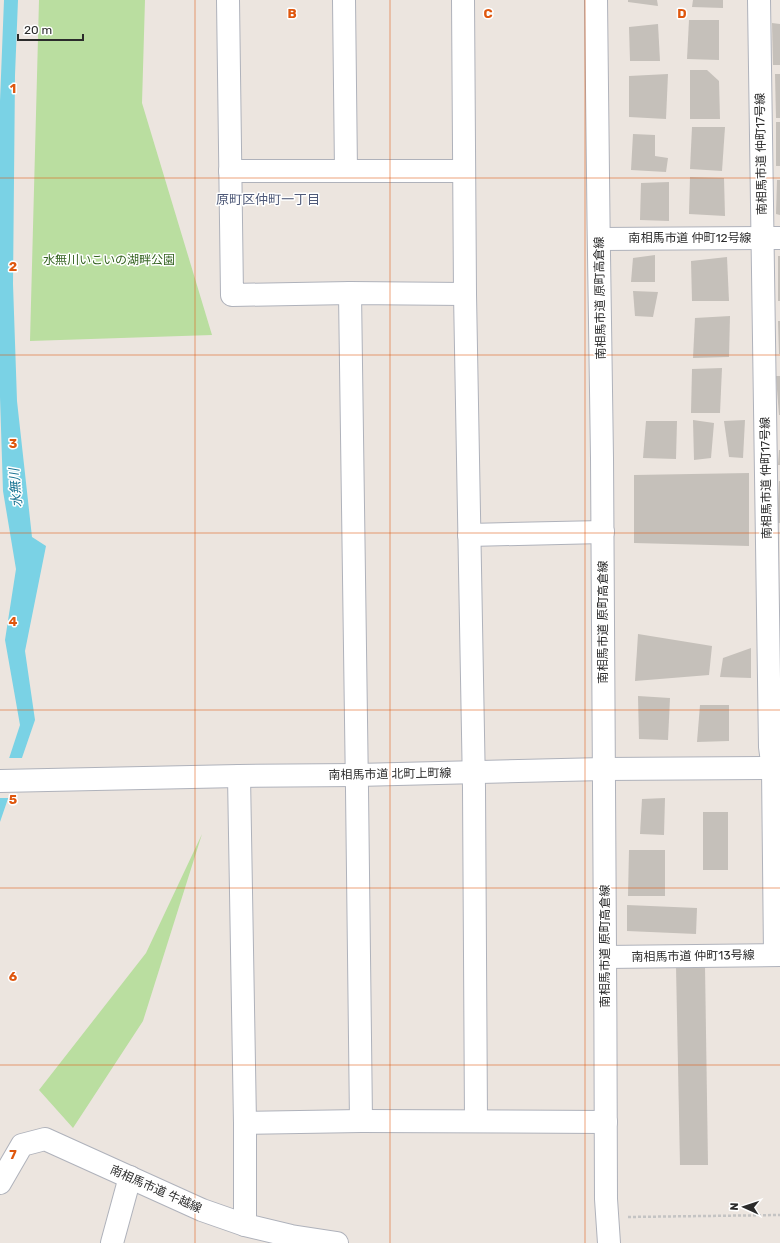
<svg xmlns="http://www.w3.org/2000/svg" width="780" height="1243" viewBox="0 0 780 1243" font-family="Rubik,'Noto Sans JP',sans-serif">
  <rect width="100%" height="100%" fill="#ece5df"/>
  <g fill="#badea0">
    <path d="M 39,0 L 145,0 L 142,103 L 212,335 L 30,341 Z"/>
    <path d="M 202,834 L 143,1021 L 73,1128 L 39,1090 L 146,953 Z"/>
  </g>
  <path fill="#7ad2e5" d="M 4,0 L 18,0 L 15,75 L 13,284 L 17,401 L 32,537 L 46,546 L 25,651 L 35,720 L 0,822 L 0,786 L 20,725 L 5,640 L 16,569 L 3,491 L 0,397 L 0,101 Z"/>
  <path fill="#ece5df" d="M 7,758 L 24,758 L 10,798 L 0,798 L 0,780 Z"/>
  <g fill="#c5c0ba">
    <path d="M 628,0 L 657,0 L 658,6 L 628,2 Z"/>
    <path d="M 693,0 L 723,0 L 723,8 L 692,7 Z"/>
    <path d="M 689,20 L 719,20 L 719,60 L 687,59 Z"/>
    <path d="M 772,23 L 780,24 L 780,65 L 773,65 Z"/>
    <path d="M 658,24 L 660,61 L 630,61 L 629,27 Z"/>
    <path d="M 690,70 L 707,70 L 719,81 L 720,119 L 690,119 Z"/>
    <path d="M 668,74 L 666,119 L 629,117 L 629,76 Z"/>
    <path d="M 775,74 L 780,74 L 780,118 L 776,118 Z"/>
    <rect x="776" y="122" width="4" height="44"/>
    <path d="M 692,127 L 725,127 L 722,171 L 690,169 Z"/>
    <path d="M 633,134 L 655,135 L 655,156 L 668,158 L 666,172 L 631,170 Z"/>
    <path d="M 690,177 L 724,178 L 725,216 L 689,214 Z"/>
    <path d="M 777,180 L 780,180 L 780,215 L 776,214 Z"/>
    <path d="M 669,182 L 669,221 L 640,220 L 641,183 Z"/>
    <path d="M 655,255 L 655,282 L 631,282 L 633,258 Z"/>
    <rect x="778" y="256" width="2" height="45"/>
    <path d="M 727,257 L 729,301 L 692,301 L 691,261 Z"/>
    <path d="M 633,291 L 658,292 L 653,317 L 635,316 Z"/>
    <path d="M 730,316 L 729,357 L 693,358 L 695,318 Z"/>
    <path d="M 778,321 L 780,321 L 780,354 L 779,354 Z"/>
    <path d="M 722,368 L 720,413 L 691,413 L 692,369 Z"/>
    <path d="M 776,376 L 780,376 L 780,415 L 779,415 Z"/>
    <path d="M 693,420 L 714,423 L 711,458 L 694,460 Z"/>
    <path d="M 745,420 L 743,458 L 729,457 L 724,421 Z"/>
    <path d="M 646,421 L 677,421 L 676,459 L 643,458 Z"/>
    <path d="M 779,450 L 780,450 L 780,465 L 778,465 Z"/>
    <path d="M 749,473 L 749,546 L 634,543 L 634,475 Z"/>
    <path d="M 779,481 L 780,481 L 780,523 L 777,523 Z"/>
    <path d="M 638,634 L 712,646 L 709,675 L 635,681 Z"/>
    <path d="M 751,648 L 751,678 L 720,677 L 723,658 Z"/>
    <path d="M 638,696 L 670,698 L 668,740 L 639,739 Z"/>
    <path d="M 700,705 L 729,705 L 729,741 L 697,742 Z"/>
    <path d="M 665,798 L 664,835 L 640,834 L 642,799 Z"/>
    <rect x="703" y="812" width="25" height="58"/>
    <path d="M 629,850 L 665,850 L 665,896 L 628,896 Z"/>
    <path d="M 627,905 L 697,908 L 696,934 L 627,931 Z"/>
    <path d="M 676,966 L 705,966 L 708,1165 L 680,1165 Z"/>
  </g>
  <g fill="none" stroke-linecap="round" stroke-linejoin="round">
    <defs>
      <g id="minor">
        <path d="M 228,0 L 232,295 L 350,293 L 465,294"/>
        <path d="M 344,0 L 346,171"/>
        <path d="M 463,0 L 465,294 L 474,788 L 476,1121"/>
        <path d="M 596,0 C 597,153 600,305 602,458 C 605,705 605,952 606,1199 L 609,1243"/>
        <path d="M 759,0 L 770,747 L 773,769 L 775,955"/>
        <path d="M 230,171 L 464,171"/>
        <path d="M 600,239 L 780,238"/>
        <path d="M 350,293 L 357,790 L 361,1121"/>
        <path d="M 469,535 L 603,532"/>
        <path d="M 239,776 L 245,1123 L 245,1225"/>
        <path d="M 0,781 L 239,776 L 357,775 L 604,769 L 780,768"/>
        <path d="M 605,957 L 780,955"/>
        <path d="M 245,1123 L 361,1121 L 606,1122"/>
        <path d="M 0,1183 L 22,1145 L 45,1139 L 202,1210 L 245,1225 L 291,1236 L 337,1243"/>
        <path d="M 112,1243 L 130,1177"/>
      </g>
    </defs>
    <use href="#minor" stroke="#afb2bb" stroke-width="24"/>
    <path stroke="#c4c4c4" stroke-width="2.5" stroke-dasharray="3 2" stroke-linecap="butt" d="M 628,1217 L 780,1215"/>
    <use href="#minor" stroke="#fff" stroke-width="22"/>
  </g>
  <path fill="none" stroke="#df570e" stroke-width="1" stroke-opacity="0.55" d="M 195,0 L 195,1243M 390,0 L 390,1243M 585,0 L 585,1243M 0,178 L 780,178M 0,355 L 780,355M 0,533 L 780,533M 0,710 L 780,710M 0,888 L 780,888M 0,1065 L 780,1065"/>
  <g text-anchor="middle" stroke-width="3" stroke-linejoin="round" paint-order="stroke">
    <g font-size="12" fill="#2b2b2b" stroke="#fff">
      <text transform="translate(761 154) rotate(-91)" y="4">南相馬市道 仲町17号線</text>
      <text x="690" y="242">南相馬市道 仲町12号線</text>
      <text transform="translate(600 298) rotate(-91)" y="4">南相馬市道 原町高倉線</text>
      <text transform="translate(766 478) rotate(-91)" y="4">南相馬市道 仲町17号線</text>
      <text transform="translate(603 622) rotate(-90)" y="4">南相馬市道 原町高倉線</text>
      <text transform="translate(390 774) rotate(-1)" y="4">南相馬市道 北町上町線</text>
      <text transform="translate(605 946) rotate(-90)" y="4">南相馬市道 原町高倉線</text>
      <text transform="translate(693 956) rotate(-1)" y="4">南相馬市道 仲町13号線</text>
      <text transform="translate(156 1189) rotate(24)" y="4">南相馬市道 牛越線</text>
    </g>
    <g font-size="12" fill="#346320" stroke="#fff">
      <text x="109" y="264">水無川いこいの湖畔公園</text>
    </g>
    <g font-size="13" fill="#4f5a79" stroke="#fff">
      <text x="268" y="204">原町区仲町一丁目</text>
    </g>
    <g font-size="13" font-style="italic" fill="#187392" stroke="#fff">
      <text transform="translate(15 488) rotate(-95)" y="5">水無川</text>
    </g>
  </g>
  <g font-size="13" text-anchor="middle" font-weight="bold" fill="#df570e" stroke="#fff" stroke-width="3" stroke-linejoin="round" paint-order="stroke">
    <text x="292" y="18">B</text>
    <text x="488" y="18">C</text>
    <text x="682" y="18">D</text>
    <text x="13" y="93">1</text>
    <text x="13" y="271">2</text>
    <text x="13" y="448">3</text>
    <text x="13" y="626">4</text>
    <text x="13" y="804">5</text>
    <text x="13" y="981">6</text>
    <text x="13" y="1159">7</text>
  </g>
  <g transform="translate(744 1207) rotate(273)" stroke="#ffffff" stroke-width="3" paint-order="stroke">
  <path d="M0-3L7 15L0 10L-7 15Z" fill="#2b2b2b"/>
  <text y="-6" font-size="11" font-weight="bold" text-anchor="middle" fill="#2b2b2b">N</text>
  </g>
  <path d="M18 34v6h65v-6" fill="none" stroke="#2b2b2b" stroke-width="2"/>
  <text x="24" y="34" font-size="12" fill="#2b2b2b" stroke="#ffffff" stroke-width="3" paint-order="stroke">20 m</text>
</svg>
